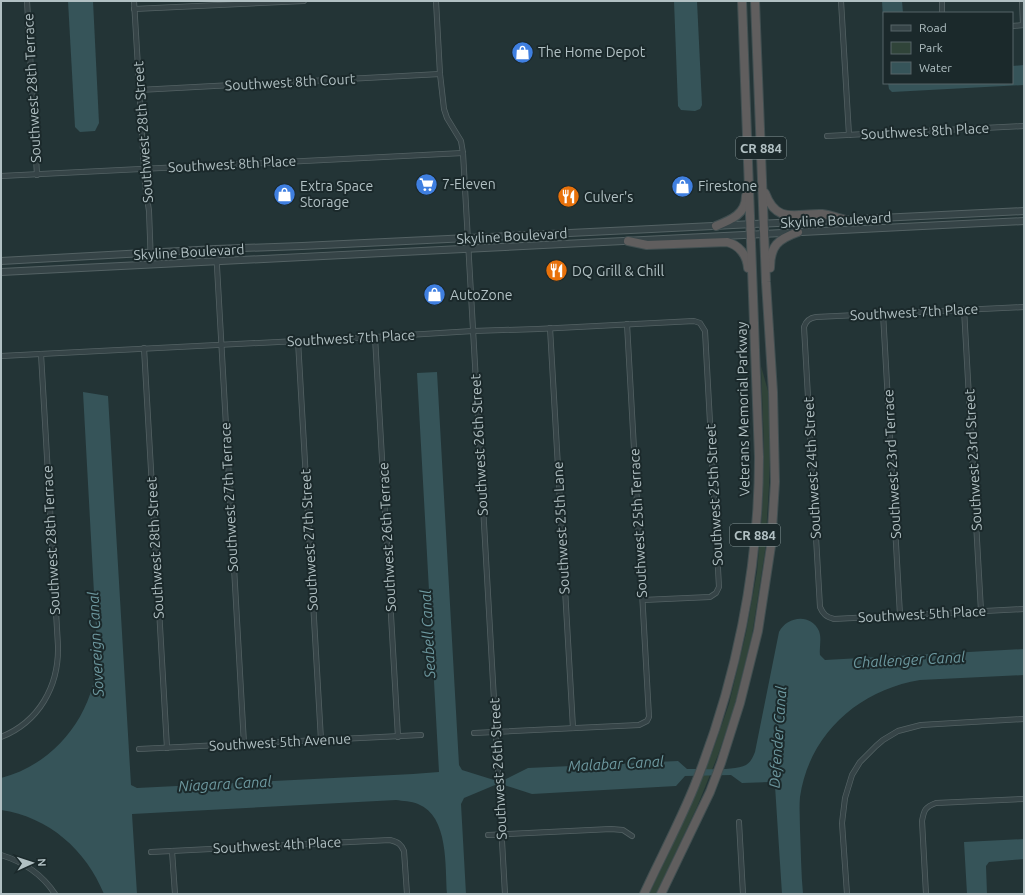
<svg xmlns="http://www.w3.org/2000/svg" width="1025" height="895" viewBox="0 0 1025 895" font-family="Ubuntu,sans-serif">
  <rect width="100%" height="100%" fill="#233436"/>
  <path fill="#304439" d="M 761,366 L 768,391 L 770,445 L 769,486 L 765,551 L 752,635 L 734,708 L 718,755 L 697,807 L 656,894 L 649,894 L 695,795 L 712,753 L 729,704 L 746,633 L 757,572 L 762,514 L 764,447 Z"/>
  <g fill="#365459">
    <path d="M 68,1 L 93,1 L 99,123 L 95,131 L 80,132 L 75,127 Z"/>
    <path d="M 674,1 L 697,1 L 702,105 L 700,109 L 695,111 L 681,110 L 678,106 Z"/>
    <path d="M 882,1 L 902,1 L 903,13 L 884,13 L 884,37 Z"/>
    <path d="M 1024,65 L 1024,85 L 892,92 L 889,89 L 888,83 L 1012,83 L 1012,66 Z"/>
    <path d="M 437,372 L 459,765 L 462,770 L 494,780 L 504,780 L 528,768 L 678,761 L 687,769 C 701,769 734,771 746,765 C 751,762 753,757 755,752 L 779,632 C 787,616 811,613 819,631 C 822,639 819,647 820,655 L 825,660 L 1024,649 L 1024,675 L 920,680 C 859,690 809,734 800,797 C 799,808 800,819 800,830 C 801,852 801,873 803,894 L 782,894 L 775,786 L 770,782 L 742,783 L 731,775 L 685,776 L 676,786 L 532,794 L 504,785 L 495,785 L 464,798 L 461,804 L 466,894 L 447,894 C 445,867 449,816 418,804 C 411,801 403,801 396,800 L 132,814 L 137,894 L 104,894 C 86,850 49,817 1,810 L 1,778 C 59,763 99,708 97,648 L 83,392 L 108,396 L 131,785 L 137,788 L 413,774 L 439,772 L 417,373 Z"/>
    <path d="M 1024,839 L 1024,859 L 989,862 L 986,866 L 987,894 L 967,894 L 964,842 Z"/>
  </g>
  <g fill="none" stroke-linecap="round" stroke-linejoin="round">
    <defs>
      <g id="minor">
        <path d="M 27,1 L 37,175"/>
        <path d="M 134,1 L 145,183 L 149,211 L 151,264"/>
        <path d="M 436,1 L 440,74 L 444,109 L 447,118 L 461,141 L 463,153 L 505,894"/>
        <path d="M 841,1 L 849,135"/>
        <path d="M 942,1 L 942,13"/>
        <path d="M 1022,1 L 1023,25"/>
        <path d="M 134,9 L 304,1"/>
        <path d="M 1012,26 L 1024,25"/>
        <path d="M 139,90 L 440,74"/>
        <path d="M 827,136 L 1024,126"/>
        <path d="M 1,176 L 463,153"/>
        <path d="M 216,249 L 244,744"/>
        <path d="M 1024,307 L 816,317 C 809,318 806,321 804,327 L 820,607 C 823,614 826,617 834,619 L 1024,609"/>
        <path d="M 964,309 L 981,611"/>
        <path d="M 883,313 L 900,615"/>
        <path d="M 550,328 L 573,728"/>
        <path d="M 375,337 L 398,737"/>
        <path d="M 298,341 L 321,740"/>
        <path d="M 144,348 L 167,748"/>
        <path d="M 1,356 L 375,337 L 473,331 L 538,329 L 694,321 L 700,323 L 705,331 L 719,587 L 716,593 L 710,597 L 643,600"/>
        <path d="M 474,733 L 639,725 L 647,721 L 649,717 L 627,324"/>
        <path d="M 1,737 C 39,722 59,686 58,646 L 41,354"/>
        <path d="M 139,749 L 421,735"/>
        <path d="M 739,822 L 743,894"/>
        <path d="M 488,835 L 611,829 L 623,830 L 632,836"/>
        <path d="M 172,851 L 175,894"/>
        <path d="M 151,852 L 390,840 C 398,842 401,844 404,851 L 407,894"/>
        <path d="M 1,855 C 24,862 42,874 55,894"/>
        <path d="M 847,894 L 842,823 L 845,798 L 852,775 L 860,762 L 876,746 L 883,740 L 898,731 L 921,725 L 1024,719"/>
        <path d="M 926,894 L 922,821 C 924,810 925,807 936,803 L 1024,799"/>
      </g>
      <g id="tertiary">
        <path d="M 1,261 L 216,249 L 302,246 L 1024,211"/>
        <path d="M 1,272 L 1024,221"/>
      </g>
      <g id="trunk">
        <path d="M 765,193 C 777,225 796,213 822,214 C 830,215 838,218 846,220"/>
        <path d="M 716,226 C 731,220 746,214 746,196"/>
        <path d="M 628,241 L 647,245 L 727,242 C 739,245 747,255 748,268"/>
        <path d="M 770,268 C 770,246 778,239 798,232"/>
        <path d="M 644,894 C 660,859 679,824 694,787 C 736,683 759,569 759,457 L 742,1"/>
        <path d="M 661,894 L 710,792 L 721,763 L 740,703 L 758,631 L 771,546 L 775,482 L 773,392 L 766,282 L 755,1"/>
      </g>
    </defs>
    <use href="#minor" stroke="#546264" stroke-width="6"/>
    <use href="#tertiary" stroke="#546264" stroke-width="8"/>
    <use href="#trunk" stroke="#414f51" stroke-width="10"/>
    <use href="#minor" stroke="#364447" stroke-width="4.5"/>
    <use href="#tertiary" stroke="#364447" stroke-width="6"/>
    <use href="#trunk" stroke="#605e5e" stroke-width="8"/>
  </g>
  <defs>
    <symbol id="shop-disc" viewBox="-11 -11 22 22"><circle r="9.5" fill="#3f7fe0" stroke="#1b292b"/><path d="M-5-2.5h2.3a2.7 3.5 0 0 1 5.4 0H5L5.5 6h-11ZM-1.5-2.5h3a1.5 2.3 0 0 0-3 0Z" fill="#fff"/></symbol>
    <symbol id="supermarket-disc" viewBox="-11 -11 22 22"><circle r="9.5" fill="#3f7fe0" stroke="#1b292b"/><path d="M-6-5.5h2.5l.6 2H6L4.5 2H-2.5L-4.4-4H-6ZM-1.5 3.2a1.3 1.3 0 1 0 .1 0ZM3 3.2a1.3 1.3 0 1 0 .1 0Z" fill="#fff"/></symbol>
    <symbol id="restaurant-disc" viewBox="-11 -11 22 22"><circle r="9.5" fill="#e8710a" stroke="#1b292b"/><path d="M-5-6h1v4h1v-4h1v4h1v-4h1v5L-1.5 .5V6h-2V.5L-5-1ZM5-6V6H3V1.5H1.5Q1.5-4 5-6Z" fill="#fff"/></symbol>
  </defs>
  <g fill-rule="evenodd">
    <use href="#shop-disc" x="510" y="40" width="25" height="25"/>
    <use href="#supermarket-disc" x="414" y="172" width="25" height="25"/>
    <use href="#shop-disc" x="670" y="174" width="25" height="25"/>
    <use href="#shop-disc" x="272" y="182" width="25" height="25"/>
    <use href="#restaurant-disc" x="556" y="184" width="25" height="25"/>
    <use href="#restaurant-disc" x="544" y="258" width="25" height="25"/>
    <use href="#shop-disc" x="422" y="282" width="25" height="25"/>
  </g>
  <g text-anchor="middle" stroke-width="4" stroke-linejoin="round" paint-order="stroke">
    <g fill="#1b292b" stroke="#849395" stroke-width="1">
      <rect x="736" y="137" width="50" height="22" rx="3"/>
      <rect x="730" y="524" width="50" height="22" rx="3"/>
    </g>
    <g font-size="13" font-weight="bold" fill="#b1c0c3">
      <text x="761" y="153">CR 884</text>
      <text x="755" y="540">CR 884</text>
    </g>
    <g font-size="14" fill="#b1c0c3" stroke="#1b292b" text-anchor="start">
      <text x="538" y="57">The Home Depot</text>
      <text x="442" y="189">7-Eleven</text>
      <text x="300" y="191">Extra Space<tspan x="300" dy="16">Storage</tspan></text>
      <text x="698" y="191">Firestone</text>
      <text x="584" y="202">Culver's</text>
      <text x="572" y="276">DQ Grill &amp; Chill</text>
      <text x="450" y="300">AutoZone</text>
    </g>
    <g font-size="14" fill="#b1c0c3" stroke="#1b292b">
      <text transform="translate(290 82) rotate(-3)" y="5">Southwest 8th Court</text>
      <text transform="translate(32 88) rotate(-93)" y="5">Southwest 28th Terrace</text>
      <text transform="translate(925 131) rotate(-3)" y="5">Southwest 8th Place</text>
      <text transform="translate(143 132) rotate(-94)" y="5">Southwest 28th Street</text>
      <text transform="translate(232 164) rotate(-3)" y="5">Southwest 8th Place</text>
      <text transform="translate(836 220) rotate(-3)" y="5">Skyline Boulevard</text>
      <text transform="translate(512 236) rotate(-3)" y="5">Skyline Boulevard</text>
      <text transform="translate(189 252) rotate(-3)" y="5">Skyline Boulevard</text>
      <text transform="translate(914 312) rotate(-3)" y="5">Southwest 7th Place</text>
      <text transform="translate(351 338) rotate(-3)" y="5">Southwest 7th Place</text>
      <text transform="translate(743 409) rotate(-91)" y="5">Veterans Memorial Parkway</text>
      <text transform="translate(479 445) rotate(-93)" y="5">Southwest 26th Street</text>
      <text transform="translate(973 460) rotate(-93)" y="5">Southwest 23rd Street</text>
      <text transform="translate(892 464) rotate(-93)" y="5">Southwest 23rd Terrace</text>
      <text transform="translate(812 468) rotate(-93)" y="5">Southwest 24th Street</text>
      <text transform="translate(714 495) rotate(-93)" y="5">Southwest 25th Street</text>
      <text transform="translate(229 497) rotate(-93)" y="5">Southwest 27th Terrace</text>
      <text transform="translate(638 523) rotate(-93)" y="5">Southwest 25th Terrace</text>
      <text transform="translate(561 528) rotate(-93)" y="5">Southwest 25th Lane</text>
      <text transform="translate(387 537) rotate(-93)" y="5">Southwest 26th Terrace</text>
      <text transform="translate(51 540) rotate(-93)" y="5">Southwest 28th Terrace</text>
      <text transform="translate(309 540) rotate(-93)" y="5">Southwest 27th Street</text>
      <text transform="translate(155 548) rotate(-93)" y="5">Southwest 28th Street</text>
      <text transform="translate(922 614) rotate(-3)" y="5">Southwest 5th Place</text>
      <text transform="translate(280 742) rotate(-3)" y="5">Southwest 5th Avenue</text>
      <text transform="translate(498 769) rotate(-93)" y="5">Southwest 26th Street</text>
      <text transform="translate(277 845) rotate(-3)" y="5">Southwest 4th Place</text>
    </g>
    <g font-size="15" font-style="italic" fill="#6d989f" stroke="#1b292b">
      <text transform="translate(428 634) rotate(-93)" y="5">Seabell Canal</text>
      <text transform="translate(96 644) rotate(-93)" y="5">Sovereign Canal</text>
      <text transform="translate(909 660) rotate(-3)" y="5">Challenger Canal</text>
      <text transform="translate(778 737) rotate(-86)" y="5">Defender Canal</text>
      <text transform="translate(616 764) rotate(-3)" y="5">Malabar Canal</text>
      <text transform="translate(225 784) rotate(-3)" y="5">Niagara Canal</text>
    </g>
  </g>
  <rect width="1025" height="895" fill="none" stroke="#b1c0c3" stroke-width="4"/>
  <rect x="883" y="12" width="130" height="72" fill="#1b292b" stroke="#576568"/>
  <rect x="891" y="25" width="20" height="6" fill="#364447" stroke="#576568"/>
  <text x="919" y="32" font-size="12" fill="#b1c0c3">Road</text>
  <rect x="891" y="42" width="20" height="12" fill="#304439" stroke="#576568"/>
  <text x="919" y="52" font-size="12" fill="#b1c0c3">Park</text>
  <rect x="891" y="62" width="20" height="12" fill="#365459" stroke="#576568"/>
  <text x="919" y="72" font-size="12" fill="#b1c0c3">Water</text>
  <g transform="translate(32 863) rotate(87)" stroke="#1b292b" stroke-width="3" paint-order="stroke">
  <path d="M0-3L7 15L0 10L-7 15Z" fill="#b1c0c3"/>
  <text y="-6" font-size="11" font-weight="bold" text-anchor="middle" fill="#b1c0c3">N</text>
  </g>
</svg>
